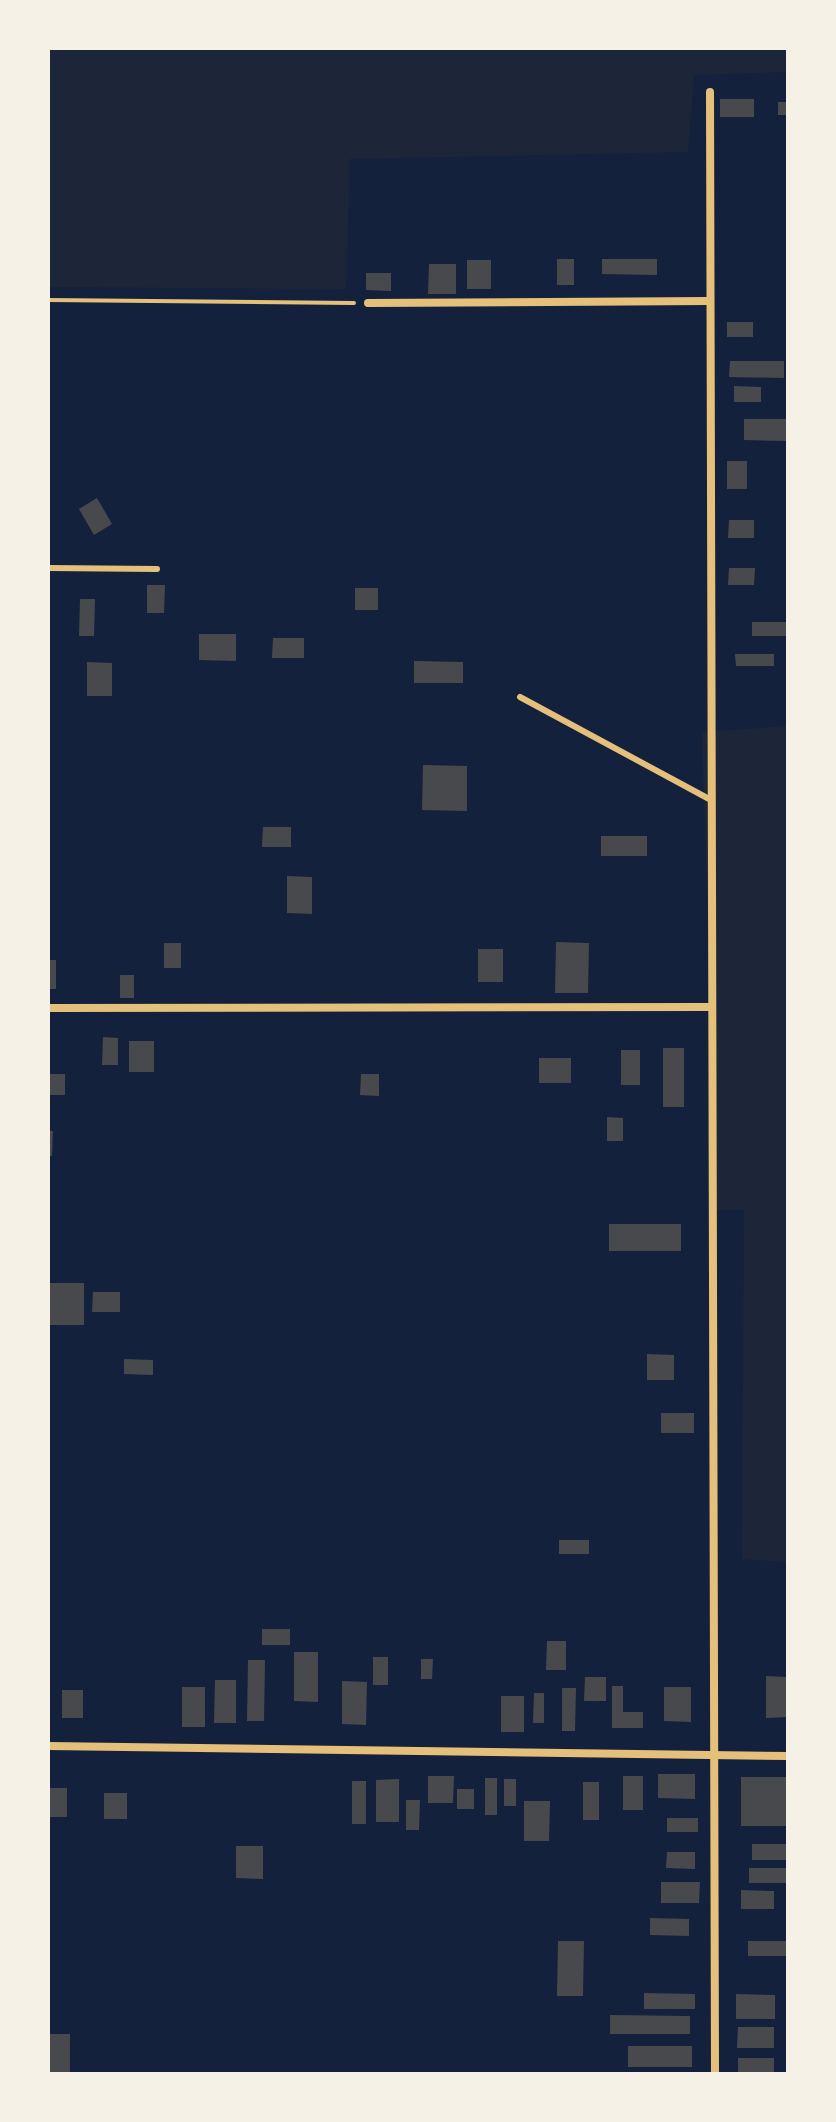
<svg xmlns="http://www.w3.org/2000/svg" width="836" height="2122" viewBox="0 0 836 2122" font-family="Ubuntu,sans-serif">
  <rect width="100%" height="100%" fill="#14213d"/>
  <g fill="#1d2539">
    <path d="M 48,48 L 788,48 L 788,72 L 694,75 L 688,152 L 350,159 L 346,289 L 48,287 Z"/>
    <path d="M 788,726 L 788,1562 L 742,1559 L 744,1210 L 716,1210 L 702,732 Z"/>
  </g>
  <g fill="#48494c">
    <rect x="720" y="99" width="34" height="18"/>
    <rect x="778" y="102" width="10" height="13"/>
    <rect x="557" y="259" width="17" height="26"/>
    <path d="M 602,259 L 657,259 L 657,275 L 602,274 Z"/>
    <rect x="467" y="260" width="24" height="29"/>
    <path d="M 429,264 L 456,264 L 456,294 L 428,294 Z"/>
    <path d="M 366,273 L 391,273 L 391,291 L 366,290 Z"/>
    <rect x="727" y="322" width="26" height="15"/>
    <path d="M 730,361 L 784,361 L 784,378 L 729,377 Z"/>
    <path d="M 734,386 L 761,387 L 761,402 L 734,402 Z"/>
    <path d="M 744,419 L 788,419 L 788,441 L 744,440 Z"/>
    <rect x="727" y="461" width="20" height="28"/>
    <path d="M 97,498 L 112,524 L 94,535 L 79,509 Z"/>
    <path d="M 729,520 L 754,520 L 754,538 L 728,538 Z"/>
    <path d="M 729,568 L 755,568 L 754,585 L 728,585 Z"/>
    <path d="M 147,585 L 165,585 L 164,613 L 147,613 Z"/>
    <rect x="355" y="588" width="23" height="22"/>
    <path d="M 80,599 L 95,599 L 94,636 L 79,636 Z"/>
    <rect x="752" y="622" width="36" height="14"/>
    <path d="M 199,634 L 236,634 L 236,661 L 199,660 Z"/>
    <path d="M 273,638 L 304,638 L 304,658 L 272,658 Z"/>
    <path d="M 735,654 L 774,654 L 774,666 L 736,666 Z"/>
    <path d="M 414,661 L 463,662 L 463,683 L 414,683 Z"/>
    <path d="M 87,662 L 112,663 L 112,696 L 87,696 Z"/>
    <path d="M 423,765 L 467,766 L 467,811 L 422,810 Z"/>
    <path d="M 263,827 L 291,827 L 291,847 L 262,847 Z"/>
    <rect x="601" y="836" width="46" height="20"/>
    <path d="M 287,876 L 312,877 L 312,914 L 287,913 Z"/>
    <path d="M 556,942 L 589,943 L 588,993 L 555,993 Z"/>
    <rect x="164" y="943" width="17" height="25"/>
    <rect x="478" y="949" width="25" height="33"/>
    <rect x="48" y="960" width="8" height="29"/>
    <rect x="120" y="975" width="14" height="23"/>
    <path d="M 103,1037 L 118,1038 L 118,1065 L 102,1065 Z"/>
    <rect x="129" y="1041" width="25" height="31"/>
    <rect x="663" y="1048" width="21" height="59"/>
    <rect x="621" y="1050" width="19" height="35"/>
    <rect x="539" y="1058" width="32" height="25"/>
    <rect x="48" y="1074" width="17" height="21"/>
    <path d="M 361,1074 L 379,1074 L 379,1096 L 360,1095 Z"/>
    <path d="M 607,1117 L 623,1118 L 623,1141 L 607,1141 Z"/>
    <path d="M 48,1131 L 53,1131 L 52,1156 L 48,1156 Z"/>
    <rect x="609" y="1224" width="72" height="27"/>
    <rect x="48" y="1283" width="36" height="42"/>
    <path d="M 93,1292 L 120,1292 L 120,1312 L 92,1312 Z"/>
    <path d="M 647,1354 L 674,1355 L 674,1380 L 647,1380 Z"/>
    <path d="M 124,1359 L 153,1360 L 153,1375 L 124,1374 Z"/>
    <rect x="661" y="1413" width="33" height="20"/>
    <rect x="559" y="1540" width="30" height="14"/>
    <rect x="262" y="1629" width="28" height="16"/>
    <path d="M 547,1641 L 566,1641 L 566,1670 L 546,1670 Z"/>
    <path d="M 294,1652 L 318,1652 L 318,1702 L 294,1701 Z"/>
    <rect x="373" y="1657" width="15" height="28"/>
    <path d="M 421,1659 L 433,1659 L 432,1679 L 421,1679 Z"/>
    <path d="M 248,1660 L 265,1660 L 264,1721 L 247,1721 Z"/>
    <path d="M 766,1676 L 788,1677 L 788,1717 L 766,1718 Z"/>
    <path d="M 585,1677 L 606,1677 L 606,1701 L 584,1701 Z"/>
    <path d="M 215,1680 L 236,1680 L 236,1723 L 214,1723 Z"/>
    <path d="M 342,1681 L 367,1682 L 366,1725 L 342,1724 Z"/>
    <path d="M 612,1686 L 623,1686 L 623,1712 L 643,1712 L 643,1728 L 612,1728 Z"/>
    <rect x="182" y="1687" width="23" height="40"/>
    <path d="M 664,1687 L 691,1687 L 691,1722 L 664,1721 Z"/>
    <path d="M 562,1688 L 576,1688 L 575,1731 L 562,1731 Z"/>
    <rect x="62" y="1690" width="21" height="28"/>
    <path d="M 534,1693 L 544,1693 L 544,1723 L 533,1723 Z"/>
    <rect x="501" y="1696" width="23" height="36"/>
    <path d="M 658,1774 L 695,1774 L 695,1799 L 658,1798 Z"/>
    <path d="M 428,1776 L 454,1776 L 453,1803 L 428,1803 Z"/>
    <rect x="623" y="1776" width="20" height="34"/>
    <rect x="741" y="1777" width="47" height="49"/>
    <rect x="485" y="1778" width="12" height="37"/>
    <path d="M 399,1779 L 399,1822 L 376,1822 L 376,1780 Z"/>
    <rect x="504" y="1779" width="12" height="27"/>
    <rect x="352" y="1781" width="14" height="43"/>
    <rect x="583" y="1782" width="16" height="38"/>
    <rect x="48" y="1788" width="19" height="29"/>
    <rect x="457" y="1789" width="17" height="20"/>
    <rect x="104" y="1793" width="23" height="26"/>
    <path d="M 406,1800 L 420,1800 L 419,1830 L 406,1830 Z"/>
    <path d="M 524,1801 L 550,1801 L 549,1841 L 524,1841 Z"/>
    <rect x="667" y="1818" width="31" height="14"/>
    <rect x="752" y="1844" width="36" height="16"/>
    <path d="M 236,1846 L 263,1846 L 263,1879 L 236,1878 Z"/>
    <path d="M 667,1852 L 695,1852 L 695,1869 L 666,1868 Z"/>
    <rect x="749" y="1868" width="39" height="15"/>
    <path d="M 661,1882 L 700,1882 L 699,1903 L 661,1903 Z"/>
    <path d="M 741,1890 L 774,1891 L 774,1909 L 741,1909 Z"/>
    <path d="M 650,1918 L 689,1919 L 689,1936 L 650,1935 Z"/>
    <path d="M 558,1941 L 584,1941 L 583,1996 L 557,1996 Z"/>
    <rect x="748" y="1941" width="40" height="15"/>
    <path d="M 644,1993 L 695,1994 L 695,2009 L 644,2009 Z"/>
    <path d="M 736,1994 L 775,1995 L 775,2019 L 736,2019 Z"/>
    <path d="M 610,2015 L 690,2016 L 690,2034 L 610,2034 Z"/>
    <path d="M 738,2027 L 774,2027 L 774,2048 L 737,2048 Z"/>
    <rect x="48" y="2034" width="22" height="39"/>
    <rect x="628" y="2046" width="64" height="21"/>
    <rect x="738" y="2058" width="36" height="16"/>
  </g>
  <g fill="none" stroke-linecap="round" stroke-linejoin="round">
    <path stroke="#e5c07b" stroke-width="4" d="M 48,300 L 354,303"/>
    <g stroke="#e5c07b" stroke-width="6">
      <path d="M 48,568 L 157,569"/>
      <path d="M 520,697 L 711,800"/>
    </g>
    <g stroke="#e5c07b" stroke-width="8">
      <path d="M 710,92 L 715,2074"/>
      <path d="M 368,303 L 709,301"/>
      <path d="M 48,1008 L 712,1007"/>
      <path d="M 48,1746 L 788,1756"/>
    </g>
  </g>
  <rect width="836" height="2122" fill="none" stroke="#f6f1e7" stroke-width="100"/>
</svg>
